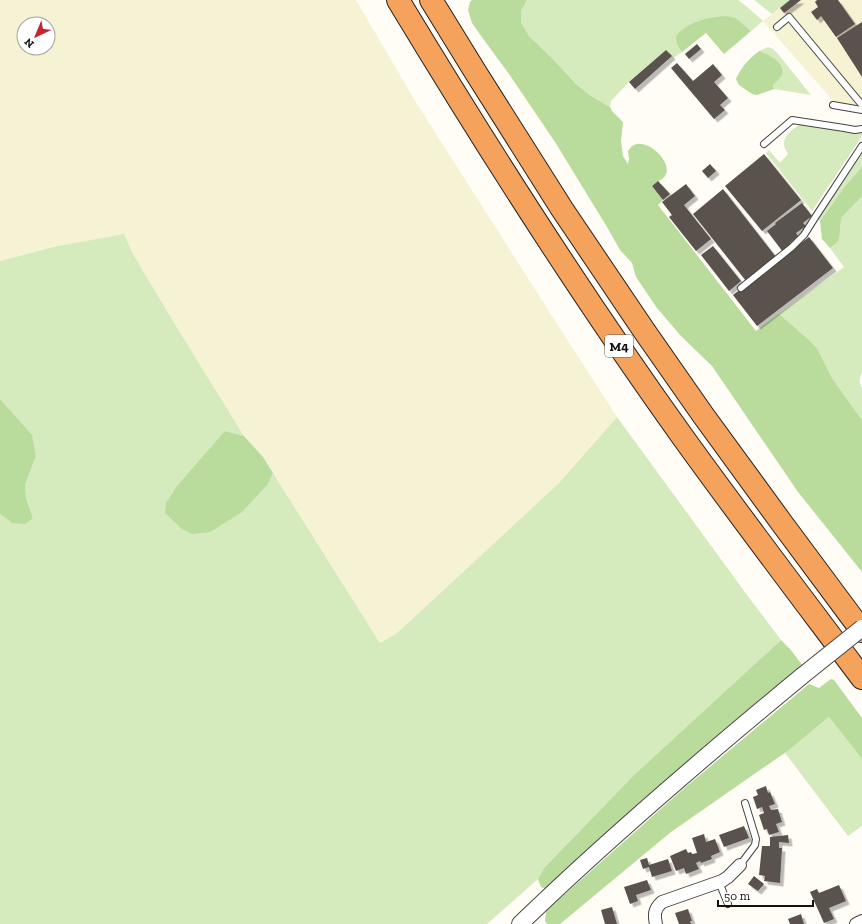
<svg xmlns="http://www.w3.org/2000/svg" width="862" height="924" viewBox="0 0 862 924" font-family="'Zilla Slab',serif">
  <defs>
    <filter id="shadow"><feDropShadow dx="3.5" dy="3.5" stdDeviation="0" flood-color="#0004"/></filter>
  </defs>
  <rect width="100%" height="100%" fill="#fffdf5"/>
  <g fill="#f6f3d4" fill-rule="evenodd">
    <path d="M 0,0 L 356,0 L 417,104 L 552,316 L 617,417 L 558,484 L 397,633 L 380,643 L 263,457 L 244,436 L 176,326 L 133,254 L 124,235 L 53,247 L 0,261 ZM 24,24 L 48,24 L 48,48 L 24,48 Z"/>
    <path d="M 790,0 L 862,0 L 862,107 L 834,102 L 763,21 Z"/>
  </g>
  <g fill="#d5ebbd">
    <path d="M 527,0 L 738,0 L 746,6 L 763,21 L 751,31 L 736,18 L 677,45 L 682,52 L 673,58 L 666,50 L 629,82 L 611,101 L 610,107 L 591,96 L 576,84 L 553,59 L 529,36 L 521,22 L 521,11 Z"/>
    <path d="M 754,0 L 790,0 L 772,14 Z"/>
    <path d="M 768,47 L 773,49 L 778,54 L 811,95 L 774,89 L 773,85 L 779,79 L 765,53 L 759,51 Z"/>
    <path d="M 801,124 L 859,131 L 862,133 L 862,136 L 812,211 L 766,153 L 769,150 L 780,163 L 788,154 C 786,150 784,148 784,144 C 783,135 794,128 801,124 Z"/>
    <path d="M 862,151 L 862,167 L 846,185 L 820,221 L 818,219 Z"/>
    <path d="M 862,196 L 862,373 C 859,378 859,383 862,388 L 862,420 L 832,378 L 817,348 L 808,339 L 779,314 L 844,267 L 830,248 L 834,246 L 840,226 L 840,220 L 842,217 Z"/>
    <path d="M 124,234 L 133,254 L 176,326 L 244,436 L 225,431 L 268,484 L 273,473 L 380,643 L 397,633 L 558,484 L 617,417 L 750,599 L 781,640 L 634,775 L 544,868 L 538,879 L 487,924 L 0,924 L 0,514 L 12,523 L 33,518 L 26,498 L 25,485 L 36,456 L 31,435 L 0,399 L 0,261 L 53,247 Z"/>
    <path d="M 829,717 L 862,759 L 862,826 L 848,836 L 785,753 Z"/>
  </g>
  <g fill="#b9dc9c">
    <path d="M 472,0 L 527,0 L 521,11 L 521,22 L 529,36 L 553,59 L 576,84 L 591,96 L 610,107 L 612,111 L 623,122 L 621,141 L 623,156 L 628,164 L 629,159 L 628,151 C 630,149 631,146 634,145 C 648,138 674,163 665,176 C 663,179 655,183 652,186 L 663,200 L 658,205 L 756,331 L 779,314 L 808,339 L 817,348 L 832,378 L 862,420 L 862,572 L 798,492 L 712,366 L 681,336 L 657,308 L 636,277 L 632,263 L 620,250 L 607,227 L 555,142 L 509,74 L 484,40 L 472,23 L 468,10 L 470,2 Z"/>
    <path d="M 726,16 L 736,18 L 751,31 L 724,54 L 706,33 L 682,52 L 677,45 L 676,36 C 688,22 708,17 726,16 Z"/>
    <path d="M 759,51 C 768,54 786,63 782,75 C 780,79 776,82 773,85 L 774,89 L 757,95 L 752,94 L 739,85 L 736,79 C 741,67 749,59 759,51 Z"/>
    <path d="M 862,167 L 862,196 L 842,217 C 837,229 845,240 830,248 L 822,239 L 820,221 L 846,185 Z"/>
    <path d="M 0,399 L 32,435 L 36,456 L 25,485 L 26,498 L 33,518 L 25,524 L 12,523 L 0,514 Z"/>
    <path d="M 225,431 L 244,436 L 263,457 L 273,473 L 268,484 L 242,512 L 210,532 L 192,534 L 182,529 L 165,513 L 166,503 L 177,486 Z"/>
    <path d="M 781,640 L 790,649 L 803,666 L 546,889 L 541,887 L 538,879 L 544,868 L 634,775 Z"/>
    <path d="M 831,679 L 834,680 L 862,718 L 862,759 L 829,717 L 789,750 L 671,832 L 560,924 L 547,924 L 545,921 L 546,911 L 682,790 L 809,684 L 819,688 Z"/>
  </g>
  <g fill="#5a524d" filter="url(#shadow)">
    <path d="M 790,0 L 801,0 L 784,13 L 780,8 Z"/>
    <path d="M 817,0 L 838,0 L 855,24 L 836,37 L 821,16 L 817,20 L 811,12 L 818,7 L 815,2 Z"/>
    <path d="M 862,22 L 862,77 L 837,38 Z"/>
    <path d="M 697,44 L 701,49 L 689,59 L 685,54 Z"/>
    <path d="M 666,50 L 672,56 L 635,89 L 629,82 Z"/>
    <path d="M 677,63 L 693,81 L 713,64 L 722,75 L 714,82 L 728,98 L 720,105 L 725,110 L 714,119 L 671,68 Z"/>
    <path d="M 764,154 L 801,200 L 762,231 L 725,186 Z"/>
    <path d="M 710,164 L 716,171 L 708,178 L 702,171 Z"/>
    <path d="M 658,181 L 670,194 L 663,200 L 652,186 Z"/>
    <path d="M 686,184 L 695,196 L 684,205 L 711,239 L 696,251 L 669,217 L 672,215 L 662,202 Z"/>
    <path d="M 723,189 L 776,257 L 746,281 L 693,214 Z"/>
    <path d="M 802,203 L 812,216 L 803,223 L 806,226 L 796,233 L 798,236 L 790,243 L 792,245 L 783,252 L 767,231 L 776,224 L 775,223 Z"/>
    <path d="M 809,237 L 833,268 L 757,326 L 733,295 Z"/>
    <path d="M 713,246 L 741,281 L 729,291 L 701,255 Z"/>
    <path d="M 766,786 L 768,793 L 770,792 L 775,804 L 769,806 L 771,810 L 778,809 L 782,822 L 776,824 L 779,832 L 769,835 L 767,829 L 764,830 L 759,815 L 764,813 L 762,807 L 757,809 L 753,797 L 758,795 L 756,790 Z"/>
    <path d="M 744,826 L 749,838 L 724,847 L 719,835 Z"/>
    <path d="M 704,834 L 706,842 L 715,839 L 720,852 L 711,856 L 712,859 L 701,863 L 700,861 L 696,863 L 699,869 L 686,874 L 684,868 L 676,871 L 670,856 L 686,849 L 688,853 L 691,852 L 692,854 L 697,853 L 692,838 Z"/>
    <path d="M 788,835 L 789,843 L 779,842 L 779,848 L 782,848 L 780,883 L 764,881 L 765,876 L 759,875 L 762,846 L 770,846 L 770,837 Z"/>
    <path d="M 647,858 L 649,865 L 668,859 L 672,871 L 652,877 L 649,867 L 643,869 L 640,860 Z"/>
    <path d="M 754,876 L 764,884 L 758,891 L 748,884 Z"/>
    <path d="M 647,880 L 651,890 L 636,895 L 638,901 L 630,904 L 624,887 Z"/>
    <path d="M 839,885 L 846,901 L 829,908 L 834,919 L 824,923 L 810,892 L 817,889 L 819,893 Z"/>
    <path d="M 612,907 L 617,924 L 605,924 L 601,910 Z"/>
    <path d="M 688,909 L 692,921 L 690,921 L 691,924 L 679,924 L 675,913 Z"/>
    <path d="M 801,914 L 804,924 L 790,924 L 788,919 Z"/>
  </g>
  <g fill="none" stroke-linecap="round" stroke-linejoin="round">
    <defs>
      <g id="service">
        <path d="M 777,27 L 789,17 L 862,105"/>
        <path d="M 833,105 L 862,110"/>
        <path d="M 764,144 L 792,120 L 844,128 L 855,130 L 862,129"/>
        <path d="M 741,288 L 792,247 L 804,235 L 816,216 L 862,146"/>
        <path d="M 740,865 L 755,845 L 756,839 L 745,803"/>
        <path d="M 719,882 L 728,904"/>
      </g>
      <g id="minor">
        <path d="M 656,924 C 654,915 654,909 662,902 L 722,881 L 728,877 L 740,865"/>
        <path d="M 856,924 L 862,921"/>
      </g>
      <path id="tertiary" d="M 520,924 C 610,837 705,756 802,676"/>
      <g id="motorway">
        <path d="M 398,0 C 488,149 581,295 682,436 C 741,518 802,598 862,678"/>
        <path d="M 431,0 L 476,73 L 562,209 L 645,332 L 703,415 L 781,522 L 862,631"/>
      </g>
    </defs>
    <use href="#service" stroke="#444" stroke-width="8"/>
    <use href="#minor" stroke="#444" stroke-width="14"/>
    <use href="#tertiary" stroke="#444" stroke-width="18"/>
    <use href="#motorway" stroke="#222" stroke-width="24"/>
    <use href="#service" stroke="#fff" stroke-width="6"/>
    <use href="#minor" stroke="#fff" stroke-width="12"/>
    <use href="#tertiary" stroke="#fff" stroke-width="16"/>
    <use href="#motorway" stroke="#f5a25d" stroke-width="22"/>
    <defs>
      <path id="tertiary-bridge" d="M 802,676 L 862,628"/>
    </defs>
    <use href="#tertiary-bridge" stroke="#444" stroke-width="18" stroke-linecap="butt"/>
    <use href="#tertiary-bridge" stroke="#fff" stroke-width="16"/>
  </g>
  <g text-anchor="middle" stroke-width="4" stroke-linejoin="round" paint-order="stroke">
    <rect fill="#fff" stroke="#585858" stroke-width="1" x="605" y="335" width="28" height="22" rx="3"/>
    <g font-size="13" font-weight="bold" fill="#111">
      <text x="619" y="351">M4</text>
    </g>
  </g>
  <g transform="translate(36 36) rotate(224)"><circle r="19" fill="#ffffff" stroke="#a0a0a0"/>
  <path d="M0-3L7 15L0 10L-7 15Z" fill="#c4262e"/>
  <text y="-6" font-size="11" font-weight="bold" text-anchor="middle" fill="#111111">N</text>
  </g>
  <path d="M718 900v6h95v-6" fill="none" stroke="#111111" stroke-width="2"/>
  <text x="724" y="900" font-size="12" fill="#111111" stroke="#ffffff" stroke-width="3" paint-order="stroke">50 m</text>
</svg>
